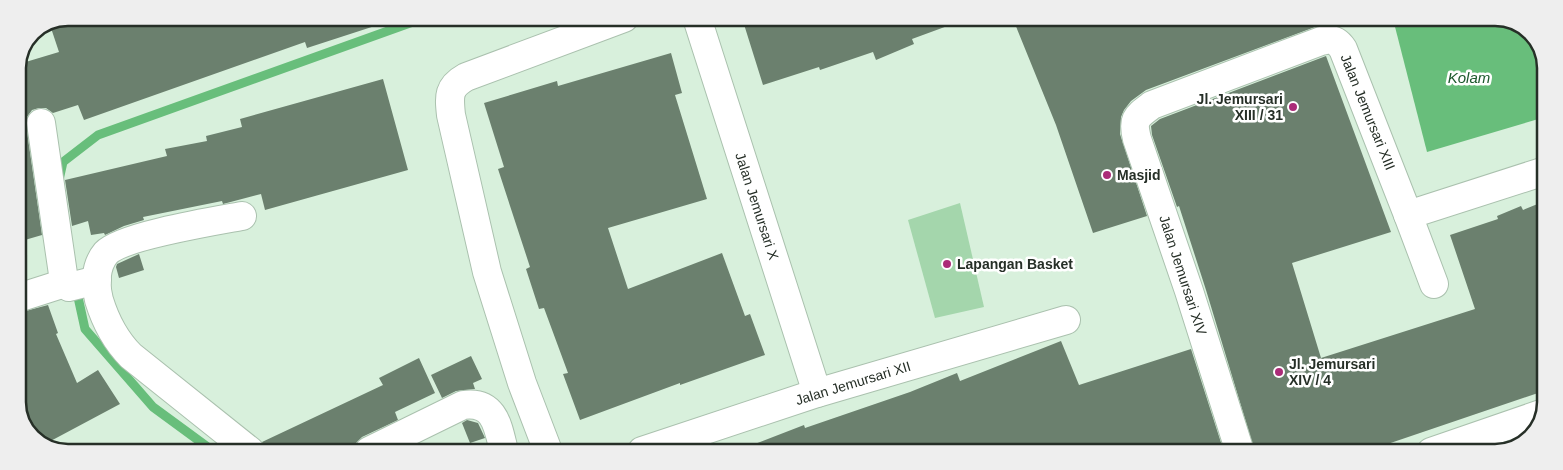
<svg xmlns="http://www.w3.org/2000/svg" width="1563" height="470" viewBox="0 0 1563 470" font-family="Arial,sans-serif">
  <rect width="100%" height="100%" fill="#d8f0dc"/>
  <path fill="#c9e7ce" d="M 1519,439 L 1521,444 L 1495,452 L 1479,452 Z"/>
  <path fill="#a4d6ac" d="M 960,203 L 984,307 L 935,318 L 908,220 Z"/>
  <path fill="#68be7b" d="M 1393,19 L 1508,19 L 1535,37 L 1545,64 L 1545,117 L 1427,152 Z"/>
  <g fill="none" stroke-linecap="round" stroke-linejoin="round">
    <g stroke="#68be7b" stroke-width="9">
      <path d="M 59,180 L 63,162 L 98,135 L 424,18"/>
      <path d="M 76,288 L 85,329 L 153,407 L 213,451"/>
    </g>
  </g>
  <g fill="#6b806e">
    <path d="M 68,18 L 383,18 L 384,23 L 307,48 L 305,42 L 84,120 L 78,105 L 53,113 L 46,108 L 39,108 L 32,110 L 27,117 L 26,125 L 42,235 L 18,242 L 18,68 L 19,64 L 59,52 L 50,25 Z"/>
    <path d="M 742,18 L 961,19 L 961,21 L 912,39 L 914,44 L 876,60 L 873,52 L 820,70 L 819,67 L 763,85 Z"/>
    <path d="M 1013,19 L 1312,19 L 1315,27 L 1146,90 L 1131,101 L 1124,110 L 1121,117 L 1120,134 L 1147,216 L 1093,233 L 1056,125 Z"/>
    <path d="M 671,53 L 682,93 L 675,95 L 707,199 L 608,228 L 628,289 L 722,253 L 745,316 L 750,314 L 765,355 L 680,385 L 680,383 L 580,420 L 563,374 L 568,373 L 544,308 L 539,309 L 526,269 L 530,267 L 498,169 L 504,167 L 484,103 L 557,81 L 558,86 Z"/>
    <path d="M 1326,56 L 1391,232 L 1292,263 L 1321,358 L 1475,309 L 1450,235 L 1498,219 L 1497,216 L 1521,206 L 1523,210 L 1545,201 L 1544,391 L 1364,452 L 1255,452 L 1206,290 L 1179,206 L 1177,207 L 1152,135 L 1151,126 L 1160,119 Z"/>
    <path d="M 383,79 L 408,170 L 265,210 L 261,194 L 223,204 L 222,201 L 143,217 L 144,220 L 124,226 L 105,235 L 104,233 L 91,235 L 88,221 L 72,226 L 65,180 L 167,156 L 165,149 L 207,141 L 206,136 L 242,127 L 240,119 Z"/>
    <path d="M 139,254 L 144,270 L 119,278 L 116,267 L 117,264 Z"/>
    <path d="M 48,305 L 58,333 L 56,334 L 77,383 L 98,370 L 120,404 L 45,444 L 31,435 L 18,406 L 18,313 Z"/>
    <path d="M 1061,341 L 1079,385 L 1191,349 L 1224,452 L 740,452 L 739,450 L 804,425 L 805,428 L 910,392 L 957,373 L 960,381 Z"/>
    <path d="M 471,356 L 482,379 L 473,383 L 475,389 L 456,391 L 442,398 L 431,375 Z"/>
    <path d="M 419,358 L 435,393 L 395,412 L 398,420 L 362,437 L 356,443 L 354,451 L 265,451 L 262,442 L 383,385 L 379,378 Z"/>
    <path d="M 467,420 L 478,423 L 485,438 L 470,443 L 462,423 Z"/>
  </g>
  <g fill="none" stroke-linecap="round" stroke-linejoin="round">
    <defs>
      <g id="street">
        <path d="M 697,18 L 817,393"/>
        <path d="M 41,123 L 64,281 L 69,287 L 97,280"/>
        <path d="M 1408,215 L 1545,171"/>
        <path d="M 242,216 C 215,221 122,236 106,253 C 95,266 95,285 99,300 C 106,323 115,340 131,356 L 250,451"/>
        <path d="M 18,298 L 65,283"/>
        <path d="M 369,451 L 463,405 C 495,400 498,427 504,451"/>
        <path d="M 548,451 L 522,383 L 487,272 L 451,115 C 449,96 448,87 466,77 L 624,18"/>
        <path d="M 642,451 L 817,393 L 1066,320"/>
        <path d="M 1240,452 L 1189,291 L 1137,139 C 1132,119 1136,117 1152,105 L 1321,41 C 1331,38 1337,40 1343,49 L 1408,215 L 1434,284"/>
        <path d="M 1431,452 L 1544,413"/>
      </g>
    </defs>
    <use href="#street" stroke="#aac1ae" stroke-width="30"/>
    <use href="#street" stroke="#fff" stroke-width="28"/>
  </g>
  <g fill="#ab2b78" stroke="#fff" stroke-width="2">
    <circle cx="1293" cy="107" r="5"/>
    <circle cx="1107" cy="175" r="5"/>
    <circle cx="947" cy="264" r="5"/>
    <circle cx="1279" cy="372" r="5"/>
  </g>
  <g text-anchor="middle" stroke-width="5" stroke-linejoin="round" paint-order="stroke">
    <g font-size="14" font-weight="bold" fill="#262f27" stroke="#fff" text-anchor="start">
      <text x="1283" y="104" text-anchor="end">Jl. Jemursari<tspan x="1283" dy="16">XIII / 31</tspan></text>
      <text x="1117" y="180">Masjid</text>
      <text x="957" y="269">Lapangan Basket</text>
      <text x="1289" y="369">Jl. Jemursari<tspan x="1289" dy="16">XIV / 4</tspan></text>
    </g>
    <g font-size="14" fill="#262f27" stroke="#fff">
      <text transform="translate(1368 112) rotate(68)" y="5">Jalan Jemursari XIII</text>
      <text transform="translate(757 206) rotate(72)" y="5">Jalan Jemursari X</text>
      <text transform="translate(1183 275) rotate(72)" y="5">Jalan Jemursari XIV</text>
      <text transform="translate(853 383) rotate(-17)" y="5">Jalan Jemursari XII</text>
    </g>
    <g font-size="15" font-style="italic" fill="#1d592d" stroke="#fff">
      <text x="1469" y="83">Kolam</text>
    </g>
  </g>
  <path d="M0 0H1563V470H0ZM68 26H1495A42 42 0 0 1 1537 68V402A42 42 0 0 1 1495 444H68A42 42 0 0 1 26 402V68A42 42 0 0 1 68 26Z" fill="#eee" fill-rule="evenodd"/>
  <path fill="none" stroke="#262f27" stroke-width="2.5" d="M68 26H1495A42 42 0 0 1 1537 68V402A42 42 0 0 1 1495 444H68A42 42 0 0 1 26 402V68A42 42 0 0 1 68 26Z"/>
</svg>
